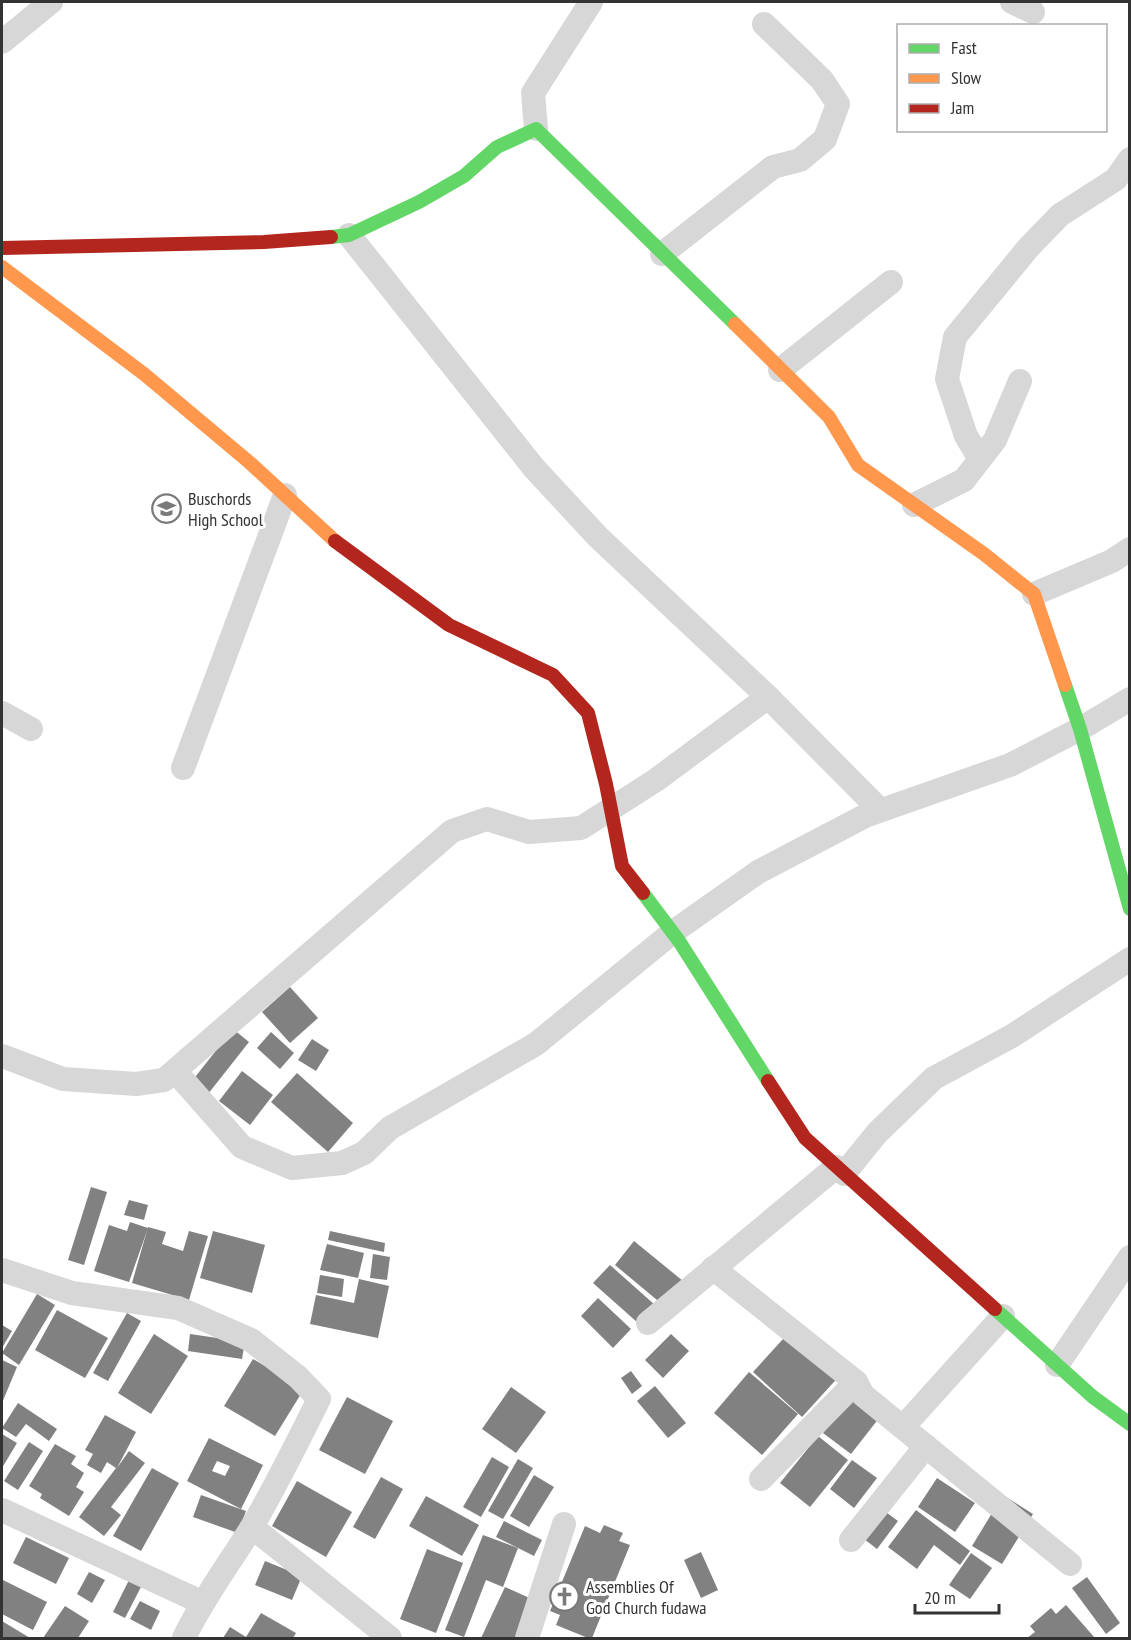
<svg xmlns="http://www.w3.org/2000/svg" width="1131" height="1640" viewBox="0 0 1131 1640" font-family="'PT Sans Narrow',sans-serif">
  <rect width="100%" height="100%" fill="#fff"/>
  <g fill="#818181" fill-rule="evenodd">
    <path d="M 290,987 L 318,1018 L 290,1043 L 262,1012 Z"/>
    <path d="M 233,1029 L 249,1042 L 208,1094 L 192,1081 Z"/>
    <path d="M 271,1032 L 294,1053 L 280,1069 L 257,1048 Z"/>
    <path d="M 312,1039 L 329,1050 L 316,1071 L 298,1060 Z"/>
    <path d="M 242,1071 L 273,1095 L 250,1125 L 219,1101 Z"/>
    <path d="M 297,1073 L 353,1123 L 328,1152 L 271,1102 Z"/>
    <path d="M 91,1187 L 107,1192 L 84,1265 L 68,1260 Z"/>
    <path d="M 129,1200 L 148,1205 L 144,1220 L 124,1215 Z"/>
    <path d="M 130,1222 L 148,1228 L 129,1282 L 94,1271 L 109,1225 L 127,1231 Z"/>
    <path d="M 148,1227 L 166,1232 L 162,1244 L 183,1251 L 189,1231 L 208,1236 L 189,1300 L 132,1283 Z"/>
    <path d="M 213,1231 L 265,1245 L 252,1293 L 200,1278 Z"/>
    <path d="M 330,1231 L 385,1243 L 384,1252 L 328,1240 Z"/>
    <path d="M 634,1241 L 683,1281 L 663,1305 L 615,1265 Z"/>
    <path d="M 327,1244 L 364,1253 L 358,1278 L 320,1270 Z"/>
    <path d="M 373,1254 L 390,1257 L 387,1280 L 370,1278 Z"/>
    <path d="M 610,1265 L 655,1305 L 638,1323 L 593,1283 Z"/>
    <path d="M 320,1275 L 344,1279 L 342,1297 L 317,1293 Z"/>
    <path d="M 359,1279 L 389,1286 L 378,1338 L 310,1324 L 316,1295 L 354,1303 Z"/>
    <path d="M 37,1294 L 55,1305 L 19,1365 L 2,1353 Z"/>
    <path d="M 598,1298 L 631,1329 L 613,1348 L 581,1316 Z"/>
    <path d="M 57,1310 L 108,1338 L 85,1378 L 35,1350 Z"/>
    <path d="M 127,1313 L 141,1321 L 108,1381 L 93,1373 Z"/>
    <path d="M 2,1325 L 12,1331 L 2,1348 Z"/>
    <path d="M 794,1327 L 843,1372 L 802,1417 L 753,1372 Z"/>
    <path d="M 154,1334 L 188,1356 L 151,1414 L 118,1393 Z"/>
    <path d="M 190,1334 L 245,1342 L 242,1359 L 188,1351 Z"/>
    <path d="M 671,1334 L 689,1351 L 663,1378 L 645,1360 Z"/>
    <path d="M 253,1359 L 304,1389 L 275,1436 L 224,1406 Z"/>
    <path d="M 2,1360 L 17,1367 L 2,1403 Z"/>
    <path d="M 631,1371 L 642,1386 L 632,1394 L 621,1378 Z"/>
    <path d="M 749,1372 L 798,1414 L 762,1455 L 714,1413 Z"/>
    <path d="M 655,1386 L 686,1423 L 668,1438 L 637,1401 Z"/>
    <path d="M 511,1387 L 546,1412 L 516,1453 L 482,1429 Z"/>
    <path d="M 347,1397 L 393,1421 L 365,1474 L 319,1450 Z"/>
    <path d="M 850,1398 L 890,1404 L 851,1454 L 823,1433 Z"/>
    <path d="M 18,1403 L 57,1429 L 49,1441 L 26,1424 L 16,1437 L 2,1428 Z"/>
    <path d="M 105,1415 L 136,1432 L 117,1468 L 129,1451 L 145,1463 L 111,1507 L 121,1515 L 104,1536 L 79,1517 L 116,1468 L 107,1462 L 101,1473 L 87,1465 L 93,1454 L 85,1450 Z"/>
    <path d="M 2,1434 L 17,1443 L 2,1468 Z"/>
    <path d="M 818,1436 L 848,1460 L 810,1507 L 780,1483 Z"/>
    <path d="M 209,1438 L 263,1465 L 241,1509 L 187,1481 ZM 217,1461 L 230,1466 L 225,1476 L 212,1471 Z"/>
    <path d="M 29,1442 L 43,1451 L 18,1490 L 4,1481 Z"/>
    <path d="M 55,1444 L 76,1456 L 71,1464 L 84,1473 L 76,1487 L 84,1492 L 69,1516 L 40,1498 L 42,1494 L 29,1486 Z"/>
    <path d="M 492,1457 L 509,1467 L 481,1517 L 463,1507 Z"/>
    <path d="M 518,1459 L 533,1468 L 503,1519 L 488,1511 Z"/>
    <path d="M 852,1460 L 877,1478 L 854,1508 L 830,1489 Z"/>
    <path d="M 152,1468 L 179,1483 L 141,1551 L 113,1536 Z"/>
    <path d="M 534,1475 L 554,1487 L 529,1527 L 510,1516 Z"/>
    <path d="M 381,1477 L 403,1489 L 375,1539 L 353,1527 Z"/>
    <path d="M 937,1478 L 975,1503 L 955,1532 L 918,1507 Z"/>
    <path d="M 297,1481 L 352,1512 L 326,1557 L 272,1526 Z"/>
    <path d="M 201,1495 L 246,1511 L 238,1533 L 193,1517 Z"/>
    <path d="M 1003,1495 L 1033,1514 L 1002,1564 L 972,1546 Z"/>
    <path d="M 426,1496 L 479,1525 L 462,1556 L 409,1526 Z"/>
    <path d="M 879,1507 L 898,1521 L 877,1549 L 859,1535 Z"/>
    <path d="M 916,1510 L 970,1551 L 960,1565 L 934,1545 L 917,1569 L 888,1547 Z"/>
    <path d="M 504,1521 L 542,1540 L 534,1556 L 496,1537 Z"/>
    <path d="M 604,1525 L 623,1533 L 619,1541 L 630,1545 L 592,1638 L 588,1638 L 556,1625 L 560,1615 L 550,1611 L 585,1526 L 600,1533 Z"/>
    <path d="M 483,1535 L 518,1548 L 503,1587 L 486,1580 L 464,1637 L 445,1630 Z"/>
    <path d="M 26,1537 L 69,1558 L 56,1584 L 13,1563 Z"/>
    <path d="M 427,1549 L 463,1563 L 436,1633 L 400,1619 Z"/>
    <path d="M 701,1552 L 718,1590 L 701,1598 L 684,1560 Z"/>
    <path d="M 971,1553 L 992,1568 L 970,1599 L 949,1585 Z"/>
    <path d="M 265,1561 L 302,1576 L 292,1600 L 255,1585 Z"/>
    <path d="M 89,1572 L 105,1580 L 92,1603 L 77,1594 Z"/>
    <path d="M 1087,1577 L 1120,1623 L 1106,1634 L 1072,1588 Z"/>
    <path d="M 3,1580 L 47,1602 L 33,1630 L 2,1614 Z"/>
    <path d="M 129,1580 L 141,1587 L 125,1618 L 113,1612 Z"/>
    <path d="M 505,1587 L 536,1601 L 519,1638 L 481,1638 Z"/>
    <path d="M 140,1601 L 160,1611 L 151,1630 L 130,1619 Z"/>
    <path d="M 1066,1605 L 1095,1638 L 1027,1638 L 1035,1632 L 1030,1626 L 1051,1608 L 1056,1614 Z"/>
    <path d="M 65,1606 L 89,1621 L 78,1638 L 43,1638 Z"/>
    <path d="M 261,1613 L 296,1633 L 293,1638 L 223,1638 L 230,1627 L 246,1637 Z"/>
    <path d="M 2,1621 L 30,1638 L 2,1638 Z"/>
  </g>
  <g fill="none" stroke-linecap="round" stroke-linejoin="round">
    <g stroke="#d7d7d7" stroke-width="24">
      <path d="M 1012,2 L 1033,12"/>
      <path d="M 2,42 L 51,2"/>
      <path d="M 536,129 L 533,93 L 591,2"/>
      <path d="M 349,235 L 534,468 L 598,537 L 768,697 L 880,810"/>
      <path d="M 662,254 L 773,167 L 800,160 L 825,139 L 838,104 L 822,80 L 764,24"/>
      <path d="M 780,370 L 891,282"/>
      <path d="M 980,459 L 966,436 L 947,379 L 955,337 L 1029,247 L 1060,215 L 1116,179 L 1130,159"/>
      <path d="M 914,505 L 964,480 L 995,440 L 1020,381"/>
      <path d="M 1034,594 L 1112,561 L 1130,549"/>
      <path d="M 2,713 L 31,729"/>
      <path d="M 183,768 L 285,495"/>
      <path d="M 2,1056 L 63,1079 L 136,1084 L 164,1080 L 452,831 L 487,819 L 529,832 L 581,828 L 656,780 L 768,697"/>
      <path d="M 176,1072 L 242,1147 L 292,1168 L 342,1163 L 364,1153 L 390,1128 L 536,1044 L 673,932 L 758,872 L 865,816 L 1010,765 L 1080,729 L 1130,699"/>
      <path d="M 844,1174 L 877,1133 L 934,1078 L 1012,1036 L 1130,959"/>
      <path d="M 713,1268 L 856,1382 L 863,1395 L 1070,1564"/>
      <path d="M 2,1270 L 72,1293 L 178,1308 L 251,1340 L 298,1377 L 319,1399 C 298,1441 277,1484 253,1525 C 230,1563 203,1598 184,1638"/>
      <path d="M 648,1323 L 836,1167"/>
      <path d="M 1057,1365 L 1130,1257"/>
      <path d="M 903,1427 L 1003,1316"/>
      <path d="M 761,1479 L 856,1382"/>
      <path d="M 2,1510 L 201,1602"/>
      <path d="M 252,1527 L 390,1638"/>
      <path d="M 851,1540 L 926,1446"/>
      <path d="M 527,1638 L 564,1524"/>
    </g>
    <g stroke="#63d668" stroke-width="14">
      <path d="M 331,237 L 349,235 L 419,202 L 464,176 L 497,147 L 536,129 L 735,324"/>
      <path d="M 1065,685 L 1080,729 L 1130,909"/>
      <path d="M 643,893 L 679,941 L 768,1081"/>
      <path d="M 995,1309 L 1093,1397 L 1130,1424"/>
    </g>
    <g stroke="#ff974d" stroke-width="14">
      <path d="M 2,267 L 144,374 L 249,462 L 335,541"/>
      <path d="M 735,324 L 829,417 L 858,465 L 984,554 L 1034,594 L 1065,685"/>
    </g>
    <g stroke="#b3261e" stroke-width="14">
      <path d="M 2,248 L 264,242 L 331,237"/>
      <path d="M 335,541 L 449,625 L 553,675 L 588,713 L 606,784 L 622,866 L 643,893"/>
      <path d="M 768,1081 L 805,1138 L 995,1309"/>
    </g>
  </g>
  <defs>
    <symbol id="school-ring" viewBox="-11 -11 22 22"><circle r="9.5" fill="#fff" stroke="#7a7a7a" stroke-width="1.5"/><path d="M0-5L7-2L0 1L-7-2ZM-4 1L0 2.5L4 1V4Q0 6-4 4Z" fill="#7a7a7a"/></symbol>
    <symbol id="church-ring" viewBox="-11 -11 22 22"><circle r="9.5" fill="#fff" stroke="#7a7a7a" stroke-width="1.5"/><path d="M-1.2-6h2.4v3.5h3.3v2.4h-3.3V6h-2.4V-.1h-3.3v-2.4h3.3Z" fill="#7a7a7a"/></symbol>
  </defs>
  <g fill-rule="evenodd">
    <use href="#school-ring" x="150" y="492" width="33" height="33"/>
    <use href="#church-ring" x="548" y="1580" width="33" height="33"/>
  </g>
  <g text-anchor="middle" stroke-width="6" stroke-linejoin="round" paint-order="stroke">
    <g font-size="18" fill="#333" stroke="#fff" text-anchor="start">
      <text x="188" y="505">Buschords<tspan x="188" dy="21">High School</tspan></text>
      <text x="586" y="1593">Assemblies Of<tspan x="586" dy="21">God Church fudawa</tspan></text>
    </g>
  </g>
  <rect width="1131" height="1640" fill="none" stroke="#333333" stroke-width="6"/>
  <rect x="897" y="24" width="210" height="108" fill="#ffffff" stroke="#adadad" stroke-width="1.5"/>
  <rect x="909" y="44" width="30" height="9" fill="#63d668" stroke="#adadad" stroke-width="1.5"/>
  <text x="951" y="54" font-size="18" fill="#333333">Fast</text>
  <rect x="909" y="74" width="30" height="9" fill="#ff974d" stroke="#adadad" stroke-width="1.5"/>
  <text x="951" y="84" font-size="18" fill="#333333">Slow</text>
  <rect x="909" y="104" width="30" height="9" fill="#b3261e" stroke="#adadad" stroke-width="1.5"/>
  <text x="951" y="114" font-size="18" fill="#333333">Jam</text>
  <path d="M915 1604v9h84v-9" fill="none" stroke="#333333" stroke-width="3"/>
  <text x="924" y="1604" font-size="18" fill="#333333" stroke="#ffffff" stroke-width="4.5" paint-order="stroke">20 m</text>
</svg>
